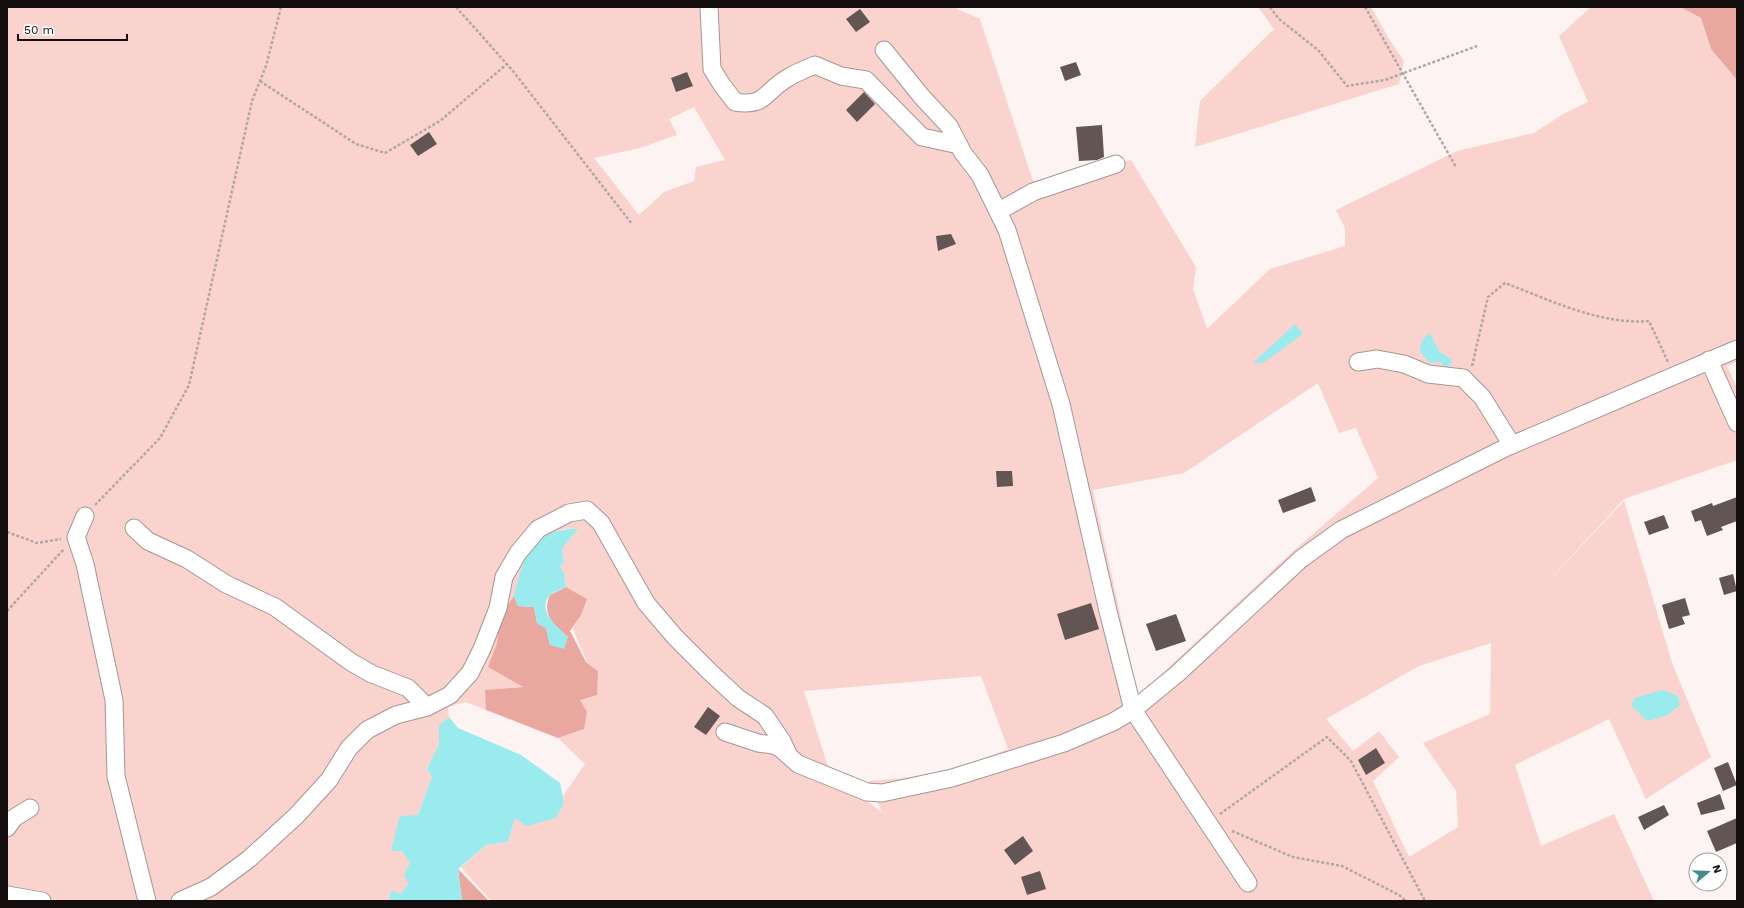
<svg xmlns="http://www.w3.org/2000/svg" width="1744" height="908" viewBox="0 0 1744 908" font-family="'Work Sans',sans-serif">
  <rect width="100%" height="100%" fill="#fdf3f2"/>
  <g fill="#fad3ce" fill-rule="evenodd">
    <path d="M 7,7 L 953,7 L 980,19 L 1033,181 L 1131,160 L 1196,267 L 1193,289 L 1207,329 L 1270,269 L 1345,246 L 1345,228 L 1336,210 L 1457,151 L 1534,133 L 1563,114 L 1588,102 L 1559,36 L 1591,7 L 1680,7 L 1701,18 L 1711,49 L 1737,80 L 1737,362 L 1727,366 L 1737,388 L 1737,460 L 1624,499 L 1529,602 L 1624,501 L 1672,663 L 1711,757 L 1646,799 L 1609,719 L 1515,765 L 1541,846 L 1614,814 L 1654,901 L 491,901 L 461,867 L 486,845 L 508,842 L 515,818 L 564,803 L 563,796 L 585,764 L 558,738 L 584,729 L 580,700 L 598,671 L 587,662 L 573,629 L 587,599 L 566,587 L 564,573 L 560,566 L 564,562 L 562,549 L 577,528 L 564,529 L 547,535 L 531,545 L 514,596 L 499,618 L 497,643 L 488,667 L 524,687 L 485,690 L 486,710 L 466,702 L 448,707 L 449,717 L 439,725 L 439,744 L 427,769 L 432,777 L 418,815 L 391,851 L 402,851 L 410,863 L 410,884 L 400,894 L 391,890 L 389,901 L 7,901 ZM 694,107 L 725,160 L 696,167 L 694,181 L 664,192 L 639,215 L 594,158 L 640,148 L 677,135 L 669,119 ZM 1318,383 L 1339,433 L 1356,428 L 1378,478 L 1292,552 L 1138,696 L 1093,490 L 1184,473 ZM 1491,643 L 1490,714 L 1423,743 L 1456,791 L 1458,827 L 1409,857 L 1373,781 L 1399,757 L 1379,731 L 1353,751 L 1326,719 L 1419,666 ZM 981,676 L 1008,749 L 940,775 L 869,781 L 882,813 L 829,770 L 804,691 Z"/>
    <path d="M 1258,7 L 1371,7 L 1389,39 L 1404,61 L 1399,84 L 1195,147 L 1200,101 L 1274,29 Z"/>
  </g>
  <g fill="#eaa79f">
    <path d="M 1680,7 L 1737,7 L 1737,80 L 1711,49 L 1701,18 Z"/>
    <path d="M 566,587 L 587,599 L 581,615 L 570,631 L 586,662 L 598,671 L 597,695 L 580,700 L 587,712 L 584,729 L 558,738 L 486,710 L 485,690 L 523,687 L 488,667 L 497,643 L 499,618 L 514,596 L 518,606 L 534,607 L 537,623 L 546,628 L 550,645 L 568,637 C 554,625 541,615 550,595 Z"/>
    <path d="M 458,869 L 489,901 L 462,901 Z"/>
  </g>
  <g fill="#99ebee">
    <path d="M 1295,324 L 1303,334 L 1263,363 L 1253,363 Z"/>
    <path d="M 1430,333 L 1439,351 L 1453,361 L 1446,368 L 1439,361 L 1430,363 L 1420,352 L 1422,340 Z"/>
    <path d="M 578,528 L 562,549 L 564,562 L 560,566 L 564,573 L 566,587 C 561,589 553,592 549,596 C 537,611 558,628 568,637 L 564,649 L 550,645 L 546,628 L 537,623 L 534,607 L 518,606 L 514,596 C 517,584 524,555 531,546 C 540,534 564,529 578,528 Z"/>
    <path d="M 1663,690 L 1678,696 L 1680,705 L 1666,716 L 1647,721 L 1631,705 L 1635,698 Z"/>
    <path d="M 449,717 L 458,728 L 521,755 L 560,783 L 564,803 L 556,818 L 526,826 L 515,818 L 508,842 L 486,845 L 458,869 L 462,901 L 389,901 L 391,890 L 400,894 L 409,884 L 404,875 L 410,863 L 402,851 L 391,851 L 400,816 L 418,815 L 432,777 L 427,769 L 439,744 L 439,725 Z"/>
  </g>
  <g fill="#635553">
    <path d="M 860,9 L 870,22 L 856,32 L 846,19 Z"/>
    <path d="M 1076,62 L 1081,75 L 1065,81 L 1060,67 Z"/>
    <path d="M 687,72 L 693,86 L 676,92 L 671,78 Z"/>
    <path d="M 864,92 L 875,104 L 857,122 L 846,110 Z"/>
    <path d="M 1102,125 L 1104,157 L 1097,160 L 1079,161 L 1076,127 Z"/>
    <path d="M 429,132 L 437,144 L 418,156 L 410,145 Z"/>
    <path d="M 951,234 L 956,244 L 938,251 L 936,236 Z"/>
    <path d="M 996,471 L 1012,471 L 1013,486 L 997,487 Z"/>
    <path d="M 1311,487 L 1316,501 L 1283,513 L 1278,500 Z"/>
    <path d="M 1737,497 L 1737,521 L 1721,527 L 1723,530 L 1707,536 L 1701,520 L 1695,522 L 1691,511 L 1712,503 L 1713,506 Z"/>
    <path d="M 1664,515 L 1669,528 L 1649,535 L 1644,522 Z"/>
    <path d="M 1733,574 L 1737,591 L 1724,595 L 1719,578 Z"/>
    <path d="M 1685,598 L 1690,615 L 1682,617 L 1685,624 L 1669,629 L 1662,605 Z"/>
    <path d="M 1091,603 L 1099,629 L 1065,640 L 1057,614 Z"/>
    <path d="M 1176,614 L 1186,641 L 1156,651 L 1146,624 Z"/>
    <path d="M 708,707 L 720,716 L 706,735 L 694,727 Z"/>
    <path d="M 1376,748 L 1385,763 L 1366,775 L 1358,760 Z"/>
    <path d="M 1728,762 L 1737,785 L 1723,791 L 1714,768 Z"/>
    <path d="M 1720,794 L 1725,809 L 1701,815 L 1697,803 Z"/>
    <path d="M 1664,805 L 1669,815 L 1644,830 L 1638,817 Z"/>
    <path d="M 1737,818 L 1737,843 L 1716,852 L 1707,831 Z"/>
    <path d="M 1023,836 L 1033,851 L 1015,865 L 1004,850 Z"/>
    <path d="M 1040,871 L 1046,889 L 1027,895 L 1021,877 Z"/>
  </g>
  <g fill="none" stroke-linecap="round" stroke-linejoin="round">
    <defs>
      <g id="street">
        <path d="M 709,7 L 712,69 L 722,85 L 735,102 C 766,107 764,92 786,79 C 795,73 805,69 815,65 L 841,76 L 866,80 L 922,137 L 959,145"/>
        <path d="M 884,50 L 922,97 L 949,126 L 963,153 L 980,175 L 1007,230 L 1061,404 L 1108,611 L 1133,710 L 1248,883"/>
        <path d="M 999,211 L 1033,192 L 1116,164"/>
        <path d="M 1709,360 L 1737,423"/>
        <path d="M 1358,362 L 1377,359 L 1404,364 L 1428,374 L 1463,378 L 1482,397 L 1512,445"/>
        <path d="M 85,516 L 76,537 L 85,564 L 114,700 L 116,776 L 147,901"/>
        <path d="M 134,528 L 148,541 L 187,559 L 226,584 L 275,607 L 351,662 L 372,674 L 408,688 L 427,707"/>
        <path d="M 725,732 L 758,743 L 773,745 L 780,748 L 798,764 L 867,792 L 882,793 L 952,778 L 1064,743 L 1113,722 L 1133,710 L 1177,674 L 1301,559 L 1341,530 L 1507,447 L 1737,349"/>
        <path d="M 7,828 L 14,818 L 30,808"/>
        <path d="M 7,895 L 42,901"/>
        <path d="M 180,901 L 211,887 L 249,859 L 296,816 L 329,780 L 349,748 L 367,730 L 396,715 L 427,707 L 450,695 L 470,673 L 482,649 L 498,608 L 504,577 L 518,553 L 538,529 L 569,513 L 587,510 L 601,523 L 646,603 L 675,637 L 710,672 L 738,698 L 765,716 L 782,741 L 788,754"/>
      </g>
    </defs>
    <use href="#street" stroke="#a59694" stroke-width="19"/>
    <g stroke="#b0a7a7" stroke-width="2.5" stroke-dasharray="3 2" stroke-linecap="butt">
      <path d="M 456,7 L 513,71 L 632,224"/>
      <path d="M 1270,7 L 1279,19 L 1318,50 L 1347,86 L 1385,80 L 1477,46"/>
      <path d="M 1365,7 L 1456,167"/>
      <path d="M 260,81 L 356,144 L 385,153 L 440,121 L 507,64"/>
      <path d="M 1472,366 L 1488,297 L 1505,283 C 1550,300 1600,325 1649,321 L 1668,362"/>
      <path d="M 95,505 L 160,438 L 189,385 L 252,101 L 266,66 L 281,7"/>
      <path d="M 7,532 L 37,543 L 61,539"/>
      <path d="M 7,611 L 64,549"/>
      <path d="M 1220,814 L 1327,737 L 1351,761 L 1425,901"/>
      <path d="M 1232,831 L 1293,857 L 1342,866 L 1399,895 L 1406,901"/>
    </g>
    <use href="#street" stroke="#fff" stroke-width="17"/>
  </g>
  <rect width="1744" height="908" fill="none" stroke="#140e0e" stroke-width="16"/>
  <g transform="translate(1708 872) rotate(71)"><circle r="19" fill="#ffffff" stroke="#a19f9f"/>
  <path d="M0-3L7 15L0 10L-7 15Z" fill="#438b8e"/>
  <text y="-6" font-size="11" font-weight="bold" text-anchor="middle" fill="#140e0e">N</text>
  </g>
  <path d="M18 34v6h109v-6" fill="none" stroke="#140e0e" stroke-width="2"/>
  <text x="24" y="34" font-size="12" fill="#140e0e" stroke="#ffffff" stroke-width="3" paint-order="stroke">50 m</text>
</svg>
